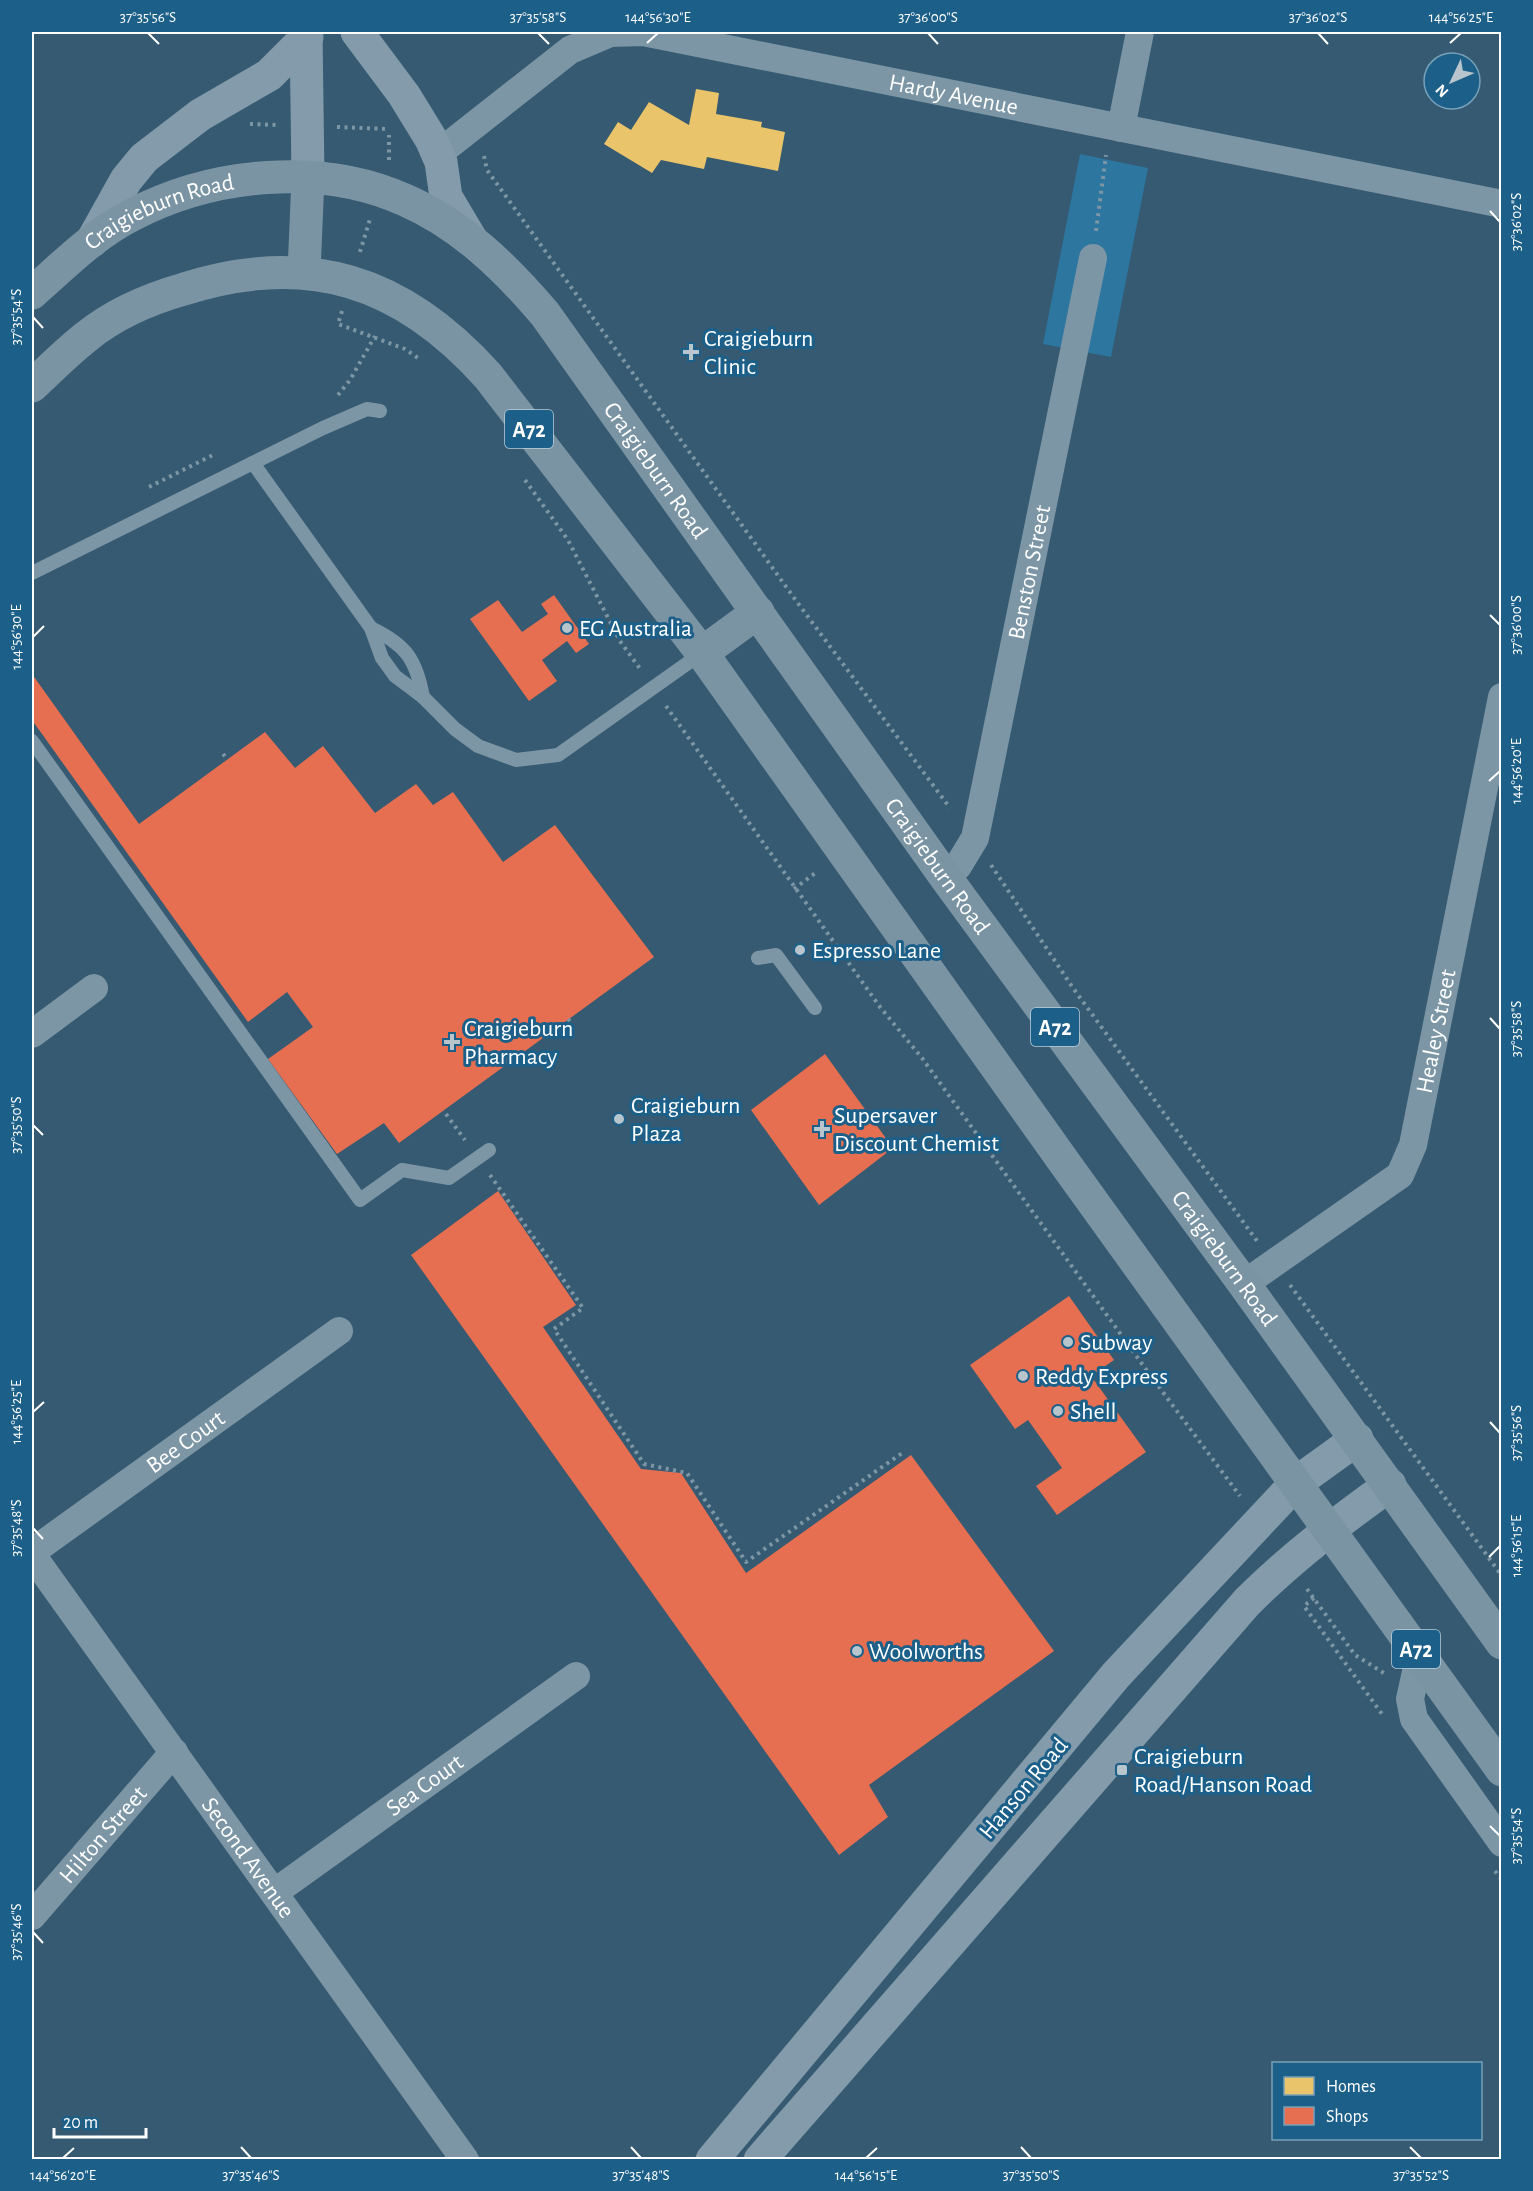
<svg xmlns="http://www.w3.org/2000/svg" width="1533" height="2191" viewBox="0 0 1533 2191" font-family="'Alegreya Sans',sans-serif">
  <rect width="100%" height="100%" fill="#355a71"/>
  <path fill="#2d769f" d="M 1080,154 L 1148,168 L 1111,357 L 1043,344 Z"/>
  <path fill="#e9c46a" d="M 696,89 L 719,93 L 716,114 L 762,122 L 761,127 L 785,132 L 778,171 L 707,157 L 704,169 L 661,160 L 652,173 L 604,144 L 618,122 L 631,130 L 649,102 L 689,125 Z"/>
  <g fill="#e76f51">
    <path d="M 554,595 L 589,644 L 576,653 L 567,641 L 542,660 L 557,681 L 529,701 L 470,619 L 498,600 L 522,632 L 548,614 L 541,604 Z"/>
    <path d="M 32,674 L 139,824 L 265,732 L 295,768 L 323,746 L 375,813 L 416,784 L 433,805 L 453,792 L 503,862 L 555,825 L 654,957 L 399,1143 L 384,1123 L 337,1154 L 268,1059 L 313,1027 L 287,992 L 248,1022 L 32,720 Z"/>
    <path d="M 825,1054 L 893,1148 L 819,1205 L 751,1110 Z"/>
    <path d="M 498,1191 L 576,1305 L 543,1327 L 641,1469 L 681,1473 L 746,1573 L 911,1455 L 1054,1651 L 869,1785 L 888,1817 L 839,1855 L 411,1255 Z"/>
    <path d="M 1069,1296 L 1114,1360 L 1091,1376 L 1146,1452 L 1057,1515 L 1036,1486 L 1062,1468 L 1028,1420 L 1015,1429 L 970,1365 Z"/>
  </g>
  <g fill="none" stroke-linecap="round" stroke-linejoin="round">
    <g stroke="#7c96a5" stroke-width="4" stroke-dasharray="3 4.5" stroke-linecap="butt">
      <path d="M 250,124 L 276,125"/>
      <path d="M 337,127 L 387,129"/>
      <path d="M 484,156 L 487,170 L 797,602 L 950,808"/>
      <path d="M 389,160 L 389,135"/>
      <path d="M 1096,231 L 1106,155"/>
      <path d="M 360,252 L 370,219"/>
      <path d="M 342,311 L 338,324 L 405,349 L 418,358"/>
      <path d="M 338,395 L 350,380 L 375,336"/>
      <path d="M 525,480 L 568,540 L 620,641 L 641,670"/>
      <path d="M 149,487 L 215,454"/>
      <path d="M 666,706 L 880,1007 L 922,1058 L 1145,1368 L 1240,1496"/>
      <path d="M 223,754 L 227,759"/>
      <path d="M 991,865 L 1073,988 L 1257,1241"/>
      <path d="M 794,889 L 818,871"/>
      <path d="M 568,1019 L 572,1024"/>
      <path d="M 446,1114 L 465,1140"/>
      <path d="M 490,1175 L 583,1308 L 554,1329 L 644,1464 L 687,1473 L 746,1562 L 905,1451"/>
      <path d="M 1290,1285 L 1502,1576"/>
      <path d="M 1307,1589 L 1355,1655 L 1387,1675"/>
      <path d="M 1314,1598 L 1304,1606 L 1382,1714"/>
      <path d="M 1495,1871 L 1502,1880"/>
    </g>
    <g stroke="#7c96a5" stroke-width="14">
      <path d="M 253,463 L 371,628 L 382,658 L 395,676 L 423,697 L 455,729 L 478,746 L 516,760 L 558,755 L 702,653"/>
      <path d="M 32,573 L 323,428 L 367,409 L 380,411"/>
      <path d="M 371,628 C 406,645 416,659 423,697"/>
      <path d="M 32,741 L 360,1200 L 402,1170 L 449,1178 L 489,1150"/>
      <path d="M 758,958 L 776,955 L 815,1008"/>
    </g>
    <g stroke="#7c96a5" stroke-width="28">
      <path d="M 1121,128 L 1140,32"/>
      <path id="s1" d="M 439,153 L 570,50 L 610,33 L 643,32 L 1502,204"/>
      <path id="s2" d="M 946,878 L 958,866 L 975,838 L 1093,258"/>
      <path d="M 32,1034 L 94,988"/>
      <path id="s3" d="M 1244,1284 L 1400,1175 L 1413,1145 L 1502,697"/>
      <path id="s4" d="M 32,1552 L 339,1331"/>
      <path id="s5" d="M 32,1555 L 465,2160"/>
      <path d="M 1420,1654 L 1410,1699 L 1414,1719 L 1502,1843"/>
      <path id="s6" d="M 275,1892 L 576,1676"/>
      <path id="s7" d="M 32,1916 L 174,1752"/>
    </g>
    <g stroke="#839baa" stroke-width="33">
      <path d="M 306,32 L 308,178"/>
      <path d="M 357,32 L 404,95 L 431,139 L 441,162 L 446,197 L 471,239"/>
      <path d="M 92,241 L 126,180 L 144,158 L 200,115 L 269,75 L 307,37"/>
      <path d="M 712,2160 L 1116,1675 L 1296,1483 L 1357,1439"/>
      <path d="M 760,2160 L 1247,1602 C 1291,1558 1339,1521 1390,1485"/>
    </g>
    <g stroke="#7b94a4" stroke-width="33">
      <path d="M 304,272 L 308,178"/>
      <path id="s8" d="M 32,293 C 63,266 94,234 132,215 C 212,173 321,162 405,200 C 462,225 506,268 545,314 L 946,878 L 1244,1284 L 1502,1643"/>
      <path d="M 32,386 C 49,370 67,352 86,337 C 114,314 149,299 184,289 C 307,250 402,280 488,376 L 702,653 L 1064,1162 L 1502,1770"/>
      <path d="M 702,653 L 758,612"/>
    </g>
  </g>
  <path fill="none" stroke="#fff" stroke-width="2" d="M 148,33 L 159,44M 538,33 L 549,44M 928,33 L 938,44M 1318,33 L 1328,44M 647,43 L 658,33M 1450,43 L 1461,33M 1490,211 L 1500,222M 33,317 L 43,328M 1490,615 L 1500,625M 33,637 L 44,626M 1489,781 L 1500,771M 1490,1018 L 1500,1029M 33,1125 L 43,1135M 33,1412 L 44,1402M 1490,1422 L 1500,1433M 33,1528 L 43,1539M 1489,1557 L 1500,1546M 1490,1826 L 1500,1836M 33,1932 L 43,1943M 241,2147 L 251,2158M 631,2147 L 641,2158M 1021,2147 L 1031,2158M 1410,2147 L 1421,2158M 63,2158 L 74,2148M 866,2158 L 877,2148"/>
  <g fill="#b8c5cd" stroke="#1c608a" stroke-width="2">
    <path d="M688 343h6v6h6v6h-6v6h-6v-6h-6v-6h6z"/>
    <circle cx="567" cy="628" r="6"/>
    <circle cx="800" cy="950" r="6"/>
    <path d="M449 1033h6v6h6v6h-6v6h-6v-6h-6v-6h6z"/>
    <circle cx="619" cy="1119" r="6"/>
    <path d="M819 1120h6v6h6v6h-6v6h-6v-6h-6v-6h6z"/>
    <circle cx="1068" cy="1342" r="6"/>
    <circle cx="1023" cy="1376" r="6"/>
    <circle cx="1058" cy="1411" r="6"/>
    <circle cx="857" cy="1651" r="6"/>
    <rect x="1116" y="1764" width="12" height="12" rx="3"/>
  </g>
  <g text-anchor="middle" stroke-width="6" stroke-linejoin="round" paint-order="stroke">
    <g fill="#1c608a" stroke="#bbcfdc" stroke-width="1.5">
      <rect x="505" y="410" width="48" height="38" rx="4.5"/>
      <rect x="1031" y="1008" width="48" height="38" rx="4.5"/>
      <rect x="1392" y="1630" width="48" height="38" rx="4.5"/>
    </g>
    <g font-size="22" font-weight="bold" fill="#fff">
      <text x="529" y="437">A72</text>
      <text x="1055" y="1035">A72</text>
      <text x="1416" y="1657">A72</text>
    </g>
    <g font-size="24" fill="#fff" stroke="#1c608a">
      <text dy="8" stroke="none"><textPath href="#s1" startOffset="560">Hardy Avenue</textPath></text>
      <text dy="8" stroke="none"><textPath href="#s8" startOffset="154">Craigieburn Road</textPath></text>
      <text dy="8" stroke="none"><textPath href="#s8" startOffset="783">Craigieburn Road</textPath></text>
      <text dy="8" stroke="none"><textPath href="#s2" startOffset="321">Benston Street</textPath></text>
      <text dy="8" stroke="none"><textPath href="#s8" startOffset="1269">Craigieburn Road</textPath></text>
      <text dy="8" stroke="none"><textPath href="#s3" startOffset="339">Healey Street</textPath></text>
      <text dy="8" stroke="none"><textPath href="#s8" startOffset="1755">Craigieburn Road</textPath></text>
      <text dy="8" stroke="none"><textPath href="#s4" startOffset="189">Bee Court</textPath></text>
      <text dy="8" stroke="none"><textPath href="#s6" startOffset="184">Sea Court</textPath></text>
      <text transform="translate(1023 1788) rotate(-50)" y="8">Hanson Road</text>
      <text dy="8" stroke="none"><textPath href="#s7" startOffset="108">Hilton Street</textPath></text>
      <text dy="8" stroke="none"><textPath href="#s5" startOffset="372">Second Avenue</textPath></text>
    </g>
    <g font-size="24" fill="#fff" stroke="#1c608a" text-anchor="start">
      <text x="704" y="346">Craigieburn<tspan x="704" dy="28">Clinic</tspan></text>
      <text x="579" y="636">EG Australia</text>
      <text x="812" y="958">Espresso Lane</text>
      <text x="464" y="1036">Craigieburn<tspan x="464" dy="28">Pharmacy</tspan></text>
      <text x="631" y="1113">Craigieburn<tspan x="631" dy="28">Plaza</tspan></text>
      <text x="834" y="1123">Supersaver<tspan x="834" dy="28">Discount Chemist</tspan></text>
      <text x="1080" y="1350">Subway</text>
      <text x="1035" y="1384">Reddy Express</text>
      <text x="1070" y="1419">Shell</text>
      <text x="869" y="1659">Woolworths</text>
      <text x="1134" y="1764">Craigieburn<tspan x="1134" dy="28">Road/Hanson Road</tspan></text>
    </g>
  </g>
  <rect width="1533" height="2191" fill="none" stroke="#1c608a" stroke-width="66"/>
  <rect x="1272" y="2062" width="210" height="78" fill="#1c608a" stroke="#77a0b9" stroke-width="1.5"/>
  <rect x="1284" y="2077" width="30" height="18" fill="#e9c46a" stroke="#77a0b9" stroke-width="1.5"/>
  <text x="1326" y="2092" font-size="18" fill="#ffffff">Homes</text>
  <rect x="1284" y="2107" width="30" height="18" fill="#e76f51" stroke="#77a0b9" stroke-width="1.5"/>
  <text x="1326" y="2122" font-size="18" fill="#ffffff">Shops</text>
  <g transform="translate(1452 81) rotate(226)"><circle r="28" fill="#1c608a" stroke="#77a0b9" stroke-width="1.5"/>
  <path d="M0-4.5L10 22L0 15L-10 22Z" fill="#b8c5cd"/>
  <text y="-9" font-size="16" font-weight="bold" text-anchor="middle" fill="#ffffff">N</text>
  </g>
  <path d="M54 2128v9h92v-9" fill="none" stroke="#ffffff" stroke-width="3"/>
  <text x="63" y="2128" font-size="18" fill="#ffffff" stroke="#1c608a" stroke-width="4.5" paint-order="stroke">20 m</text>
  <rect x="33" y="33" width="1467" height="2125" fill="none" stroke="#fff" stroke-width="2"/>
  <g font-size="15" text-anchor="middle" fill="#fff">
    <text x="148" y="22">37°35'56"S</text>
    <text x="538" y="22">37°35'58"S</text>
    <text x="658" y="22">144°56'30"E</text>
    <text x="928" y="22">37°36'00"S</text>
    <text x="1318" y="22">37°36'02"S</text>
    <text x="1461" y="22">144°56'25"E</text>
    <text transform="translate(1516 222) rotate(-90)" y="5">37°36'02"S</text>
    <text transform="translate(16 317) rotate(-90)" y="5">37°35'54"S</text>
    <text transform="translate(1516 625) rotate(-90)" y="5">37°36'00"S</text>
    <text transform="translate(16 637) rotate(-90)" y="5">144°56'30"E</text>
    <text transform="translate(1516 771) rotate(-90)" y="5">144°56'20"E</text>
    <text transform="translate(1516 1029) rotate(-90)" y="5">37°35'58"S</text>
    <text transform="translate(16 1125) rotate(-90)" y="5">37°35'50"S</text>
    <text transform="translate(16 1412) rotate(-90)" y="5">144°56'25"E</text>
    <text transform="translate(1516 1433) rotate(-90)" y="5">37°35'56"S</text>
    <text transform="translate(16 1528) rotate(-90)" y="5">37°35'48"S</text>
    <text transform="translate(1516 1546) rotate(-90)" y="5">144°56'15"E</text>
    <text transform="translate(1516 1836) rotate(-90)" y="5">37°35'54"S</text>
    <text transform="translate(16 1932) rotate(-90)" y="5">37°35'46"S</text>
    <text x="63" y="2180">144°56'20"E</text>
    <text x="251" y="2180">37°35'46"S</text>
    <text x="641" y="2180">37°35'48"S</text>
    <text x="866" y="2180">144°56'15"E</text>
    <text x="1031" y="2180">37°35'50"S</text>
    <text x="1421" y="2180">37°35'52"S</text>
  </g>
</svg>
